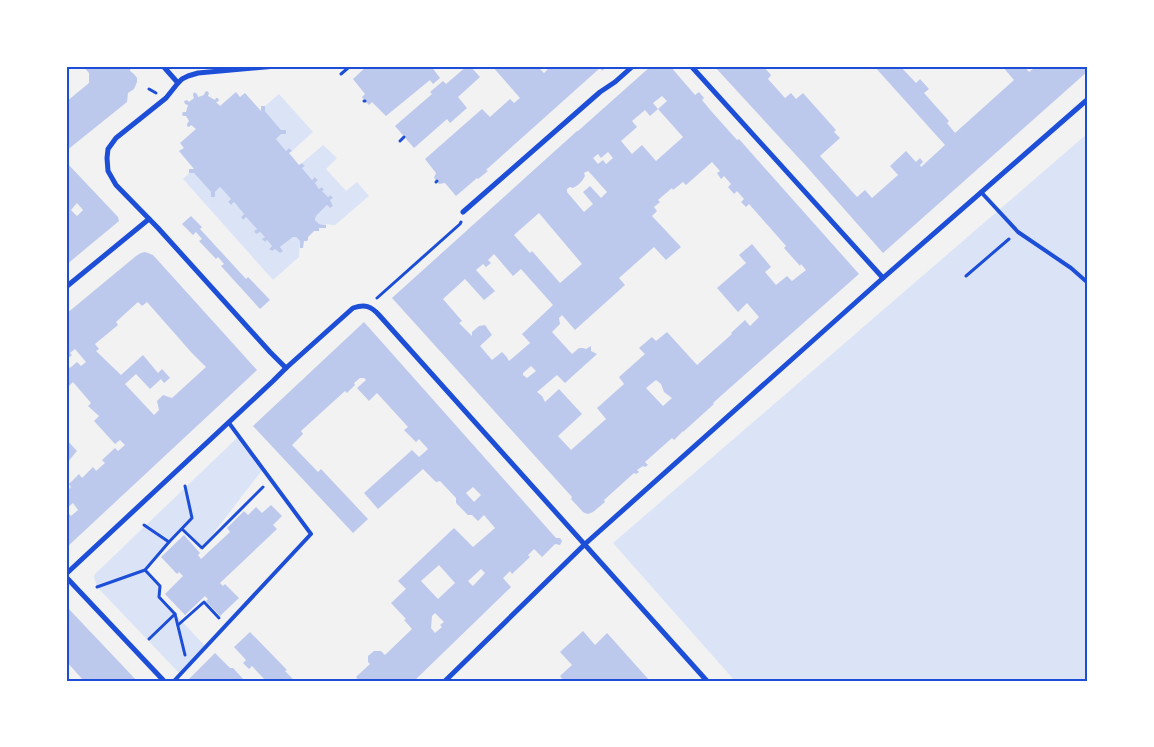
<svg xmlns="http://www.w3.org/2000/svg" width="1154" height="747" viewBox="0 0 1154 747" font-family="'Source Sans 3',sans-serif">
  <rect width="100%" height="100%" fill="#f2f2f2"/>
  <g fill="#dbe4f7">
    <path d="M 279,94 L 313,132 L 292,151 L 286,151 L 276,139 L 281,134 L 286,134 L 286,130 L 281,130 L 265,111 L 265,106 Z"/>
    <path d="M 1088,133 L 1088,681 L 735,681 L 613,543 Z"/>
    <path d="M 323,145 L 337,158 L 326,169 L 346,191 L 357,182 L 369,196 L 335,225 L 319,224 L 315,220 L 316,216 L 327,205 L 330,208 L 333,206 L 330,200 L 333,197 L 331,195 L 328,197 L 322,191 L 324,189 L 322,187 L 319,189 L 315,183 L 318,180 L 316,177 L 312,180 L 302,168 L 305,166 L 302,163 Z"/>
    <path d="M 189,173 L 194,173 L 211,192 L 211,197 L 215,197 L 215,192 L 220,187 L 231,199 L 228,203 L 231,205 L 234,202 L 244,214 L 241,217 L 243,220 L 246,217 L 257,229 L 254,231 L 256,234 L 260,232 L 265,237 L 263,239 L 264,242 L 267,240 L 272,246 L 269,249 L 271,251 L 275,249 L 280,252 L 283,250 L 280,247 L 293,237 L 296,237 L 300,241 L 299,257 L 273,280 L 183,179 Z"/>
    <path d="M 239,436 L 263,469 L 202,548 L 182,529 L 145,570 L 160,586 L 159,597 L 206,647 L 181,675 L 97,587 L 94,577 L 95,574 Z"/>
  </g>
  <g fill="#bdc9ec" fill-rule="evenodd">
    <path d="M 83,66 L 131,66 L 130,71 L 134,74 L 137,78 L 137,82 L 134,89 L 128,93 L 127,102 L 66,151 L 66,102 L 89,83 L 89,73 Z"/>
    <path d="M 367,66 L 431,66 L 440,78 L 433,84 L 430,80 L 386,116 L 372,102 L 369,105 L 365,101 L 362,97 L 365,94 L 353,79 Z"/>
    <path d="M 467,66 L 470,66 L 480,77 L 458,97 L 467,108 L 450,123 L 447,119 L 414,148 L 395,126 L 432,94 L 430,92 L 443,81 L 446,84 Z"/>
    <path d="M 492,66 L 537,66 L 544,73 L 551,66 L 608,66 L 602,71 L 600,68 L 486,170 L 488,171 L 478,179 L 477,178 L 456,196 L 445,183 L 439,184 L 434,178 L 436,173 L 425,159 L 482,109 L 490,117 L 510,99 L 514,103 L 520,98 Z"/>
    <path d="M 651,66 L 670,66 L 695,95 L 699,92 L 704,98 L 702,100 L 712,112 L 737,140 L 739,139 L 859,274 L 723,394 L 713,403 L 714,404 L 683,432 L 683,431 L 674,440 L 672,438 L 645,462 L 648,465 L 645,467 L 643,466 L 637,470 L 639,472 L 636,474 L 634,473 L 604,500 L 605,502 L 593,512 L 588,514 L 585,513 L 583,512 L 571,499 L 572,497 L 392,298 L 577,131 L 578,131 ZM 662,96 L 667,101 L 658,109 L 653,103 ZM 658,109 L 683,137 L 656,161 L 642,145 L 632,154 L 621,141 L 637,127 L 632,121 L 645,110 L 650,116 ZM 608,152 L 613,158 L 606,164 L 603,160 L 598,164 L 593,158 L 598,154 L 601,158 ZM 712,162 L 720,171 L 717,173 L 721,179 L 724,176 L 731,184 L 728,187 L 734,194 L 737,191 L 744,199 L 741,202 L 746,207 L 749,204 L 786,246 L 784,248 L 800,266 L 801,264 L 806,270 L 792,281 L 787,276 L 776,285 L 765,272 L 771,267 L 752,244 L 739,255 L 746,263 L 717,288 L 738,312 L 747,303 L 759,317 L 750,326 L 745,320 L 731,333 L 732,334 L 697,365 L 667,332 L 656,341 L 652,337 L 639,348 L 645,354 L 619,377 L 624,384 L 597,408 L 606,419 L 571,450 L 558,436 L 582,414 L 559,389 L 545,402 L 542,396 L 537,392 L 557,375 L 565,383 L 597,354 L 591,351 L 591,346 L 586,349 L 583,348 L 579,348 L 572,354 L 552,332 L 560,324 L 559,318 L 562,315 L 575,330 L 625,285 L 619,278 L 654,247 L 666,260 L 681,247 L 652,216 L 657,211 L 654,207 L 660,202 L 658,200 L 672,188 L 673,190 L 683,182 L 686,185 ZM 588,171 L 591,174 L 607,192 L 601,198 L 590,186 L 583,192 L 593,204 L 584,212 L 567,192 L 567,189 L 570,187 L 573,188 L 578,185 L 582,181 L 585,176 L 584,173 ZM 539,213 L 582,264 L 560,283 L 532,251 L 530,253 L 514,235 ZM 494,254 L 513,276 L 521,269 L 553,305 L 522,334 L 530,343 L 509,361 L 506,356 L 502,352 L 492,360 L 480,346 L 492,335 L 485,325 L 479,326 L 472,332 L 472,336 L 459,323 L 462,321 L 443,299 L 465,279 L 484,300 L 495,291 L 476,270 L 483,264 L 486,267 L 491,263 L 488,260 ZM 531,366 L 536,371 L 527,378 L 523,375 L 523,373 ZM 656,380 L 661,384 L 664,392 L 672,398 L 663,406 L 646,388 Z"/>
    <path d="M 714,66 L 756,66 L 758,69 L 763,66 L 771,75 L 768,79 L 785,98 L 791,93 L 796,99 L 803,93 L 836,130 L 834,132 L 840,138 L 820,156 L 857,197 L 865,190 L 872,198 L 898,175 L 890,166 L 906,151 L 916,162 L 920,158 L 923,162 L 920,165 L 921,167 L 945,145 L 874,66 L 900,66 L 916,83 L 920,79 L 929,89 L 924,93 L 949,121 L 947,123 L 955,133 L 1014,80 L 1002,66 L 1024,66 L 1029,72 L 1033,69 L 1031,66 L 1088,66 L 1088,71 L 883,253 L 807,167 Z"/>
    <path d="M 207,91 L 209,93 L 208,96 L 215,100 L 216,98 L 218,98 L 219,101 L 216,102 L 220,106 L 236,92 L 240,97 L 245,93 L 261,111 L 261,106 L 265,106 L 265,111 L 281,130 L 286,130 L 286,134 L 281,134 L 276,139 L 286,151 L 289,148 L 292,151 L 289,153 L 299,165 L 302,163 L 305,166 L 302,168 L 312,180 L 315,177 L 318,180 L 315,183 L 319,189 L 322,187 L 324,190 L 322,191 L 328,197 L 331,195 L 333,198 L 330,200 L 333,206 L 330,208 L 327,205 L 316,216 L 315,220 L 319,224 L 326,225 L 326,228 L 319,228 L 319,231 L 314,231 L 308,237 L 308,240 L 307,241 L 304,241 L 303,248 L 300,248 L 300,241 L 296,237 L 293,237 L 280,247 L 283,251 L 280,253 L 275,249 L 272,251 L 269,249 L 272,246 L 267,240 L 265,242 L 262,239 L 265,237 L 260,232 L 256,234 L 254,231 L 257,229 L 246,217 L 243,220 L 241,217 L 244,214 L 234,202 L 231,205 L 228,202 L 231,199 L 220,187 L 215,192 L 215,197 L 211,197 L 211,192 L 194,173 L 189,173 L 189,169 L 194,169 L 179,151 L 184,148 L 180,143 L 196,129 L 191,125 L 189,127 L 187,126 L 187,124 L 189,121 L 186,116 L 183,116 L 182,114 L 183,112 L 186,112 L 188,105 L 185,104 L 184,101 L 187,100 L 189,102 L 194,98 L 193,95 L 194,92 L 197,94 L 198,97 L 204,95 L 205,92 Z"/>
    <path d="M 66,162 L 118,217 L 119,221 L 66,265 ZM 77,203 L 83,210 L 77,216 L 71,210 Z"/>
    <path d="M 191,216 L 202,227 L 200,229 L 246,279 L 248,277 L 270,300 L 260,309 L 221,266 L 224,264 L 218,257 L 216,259 L 199,241 L 202,239 L 196,232 L 193,235 L 182,224 Z"/>
    <path d="M 145,252 L 153,255 L 257,370 L 66,548 L 66,511 L 71,516 L 78,510 L 73,503 L 66,509 L 66,492 L 71,487 L 69,484 L 79,474 L 82,478 L 93,467 L 96,471 L 105,463 L 102,460 L 115,448 L 118,451 L 125,445 L 120,440 L 115,444 L 94,421 L 99,416 L 88,406 L 91,403 L 73,382 L 69,386 L 66,382 L 66,364 L 70,368 L 77,362 L 81,366 L 86,362 L 75,349 L 70,353 L 72,355 L 66,360 L 66,314 L 136,256 L 141,253 ZM 138,302 L 142,306 L 147,302 L 191,352 L 206,367 L 172,398 L 163,395 L 157,401 L 159,410 L 154,415 L 125,384 L 136,374 L 150,389 L 161,379 L 164,383 L 170,378 L 162,369 L 158,373 L 143,355 L 121,375 L 96,351 L 99,349 L 95,344 L 118,325 L 116,322 Z"/>
    <path d="M 364,322 L 556,538 L 560,538 L 562,541 L 560,545 L 555,544 L 542,557 L 534,549 L 528,555 L 530,557 L 512,574 L 510,571 L 503,578 L 511,587 L 414,681 L 359,681 L 356,677 L 370,664 L 368,662 L 368,656 L 374,651 L 381,651 L 385,655 L 412,629 L 404,620 L 406,619 L 391,603 L 406,589 L 398,581 L 454,528 L 473,547 L 495,528 L 484,515 L 478,521 L 472,515 L 468,515 L 456,503 L 456,498 L 440,481 L 436,482 L 423,469 L 378,509 L 364,493 L 412,450 L 419,457 L 428,449 L 419,439 L 416,442 L 404,430 L 408,427 L 377,393 L 369,401 L 357,388 L 366,380 L 364,378 L 360,378 L 354,383 L 355,385 L 347,393 L 345,391 L 301,431 L 303,434 L 292,445 L 318,472 L 321,469 L 368,519 L 353,533 L 253,426 ZM 473,487 L 481,495 L 474,502 L 466,493 ZM 439,565 L 455,583 L 438,599 L 421,581 ZM 481,569 L 485,573 L 473,586 L 468,581 ZM 435,613 L 444,622 L 440,625 L 442,627 L 435,633 L 431,628 L 432,616 Z"/>
    <path d="M 66,439 L 77,451 L 66,464 Z"/>
    <path d="M 271,505 L 282,516 L 273,525 L 277,529 L 220,583 L 223,586 L 225,584 L 239,598 L 220,616 L 206,601 L 208,599 L 205,596 L 185,615 L 165,594 L 183,576 L 179,572 L 177,574 L 161,557 L 184,535 L 200,553 L 198,555 L 201,559 L 230,532 L 227,528 L 244,511 L 248,515 L 256,507 L 262,513 Z"/>
    <path d="M 66,606 L 121,664 L 137,681 L 84,681 L 66,661 L 66,635 L 69,633 L 66,631 Z"/>
    <path d="M 583,631 L 595,645 L 607,633 L 650,681 L 564,681 L 560,676 L 572,665 L 560,652 Z"/>
    <path d="M 250,632 L 287,670 L 285,671 L 295,681 L 266,681 L 252,666 L 249,669 L 243,663 L 246,660 L 234,647 Z"/>
    <path d="M 215,653 L 230,668 L 233,668 L 245,681 L 189,681 L 188,680 Z"/>
  </g>
  <g fill="none" stroke-linecap="round" stroke-linejoin="round">
    <g stroke="#1d4ed8" stroke-width="3">
      <path d="M 341,74 L 348,68"/>
      <path d="M 149,89 L 156,93"/>
      <path d="M 364,101 L 365,101"/>
      <path d="M 400,141 L 404,137"/>
      <path d="M 436,182 L 437,181"/>
      <path d="M 966,276 L 1009,239"/>
      <path d="M 377,298 L 460,224 L 461,222"/>
      <path d="M 144,525 L 169,542 L 192,518 L 185,486"/>
      <path d="M 182,529 L 202,548 L 263,487"/>
      <path d="M 145,570 L 160,586 L 159,597 L 175,614 L 149,639"/>
      <path d="M 97,587 L 145,570 L 169,542"/>
      <path d="M 175,614 L 185,655"/>
      <path d="M 178,625 L 204,602 L 219,618"/>
    </g>
    <g stroke="#1d4ed8" stroke-width="4">
      <path d="M 981,192 L 1018,232 L 1071,268 L 1088,283"/>
      <path d="M 174,681 L 311,534 L 229,423"/>
    </g>
    <g stroke="#1d4ed8" stroke-width="5">
      <path d="M 163,66 L 178,83"/>
      <path d="M 276,66 L 198,73 L 188,76 L 182,79 L 178,83 L 166,98 L 116,138 L 108,149 L 107,158 L 108,171 L 116,185 L 158,228 L 270,352 L 286,368"/>
      <path d="M 691,66 L 883,278"/>
      <path d="M 463,212 L 600,92 L 615,82 L 633,66"/>
      <path d="M 66,287 L 149,219"/>
      <path d="M 66,574 L 273,381 L 286,368 L 353,308 C 365,304 371,306 379,315 L 707,681"/>
      <path d="M 66,577 L 164,681"/>
      <path d="M 445,681 L 585,544 L 883,278 L 1088,99"/>
    </g>
  </g>
  <rect width="1154" height="747" fill="none" stroke="#ffffff" stroke-width="135"/>
  <rect x="68" y="68" width="1018" height="612" fill="none" stroke="#1d4ed8" stroke-width="2"/>
</svg>
